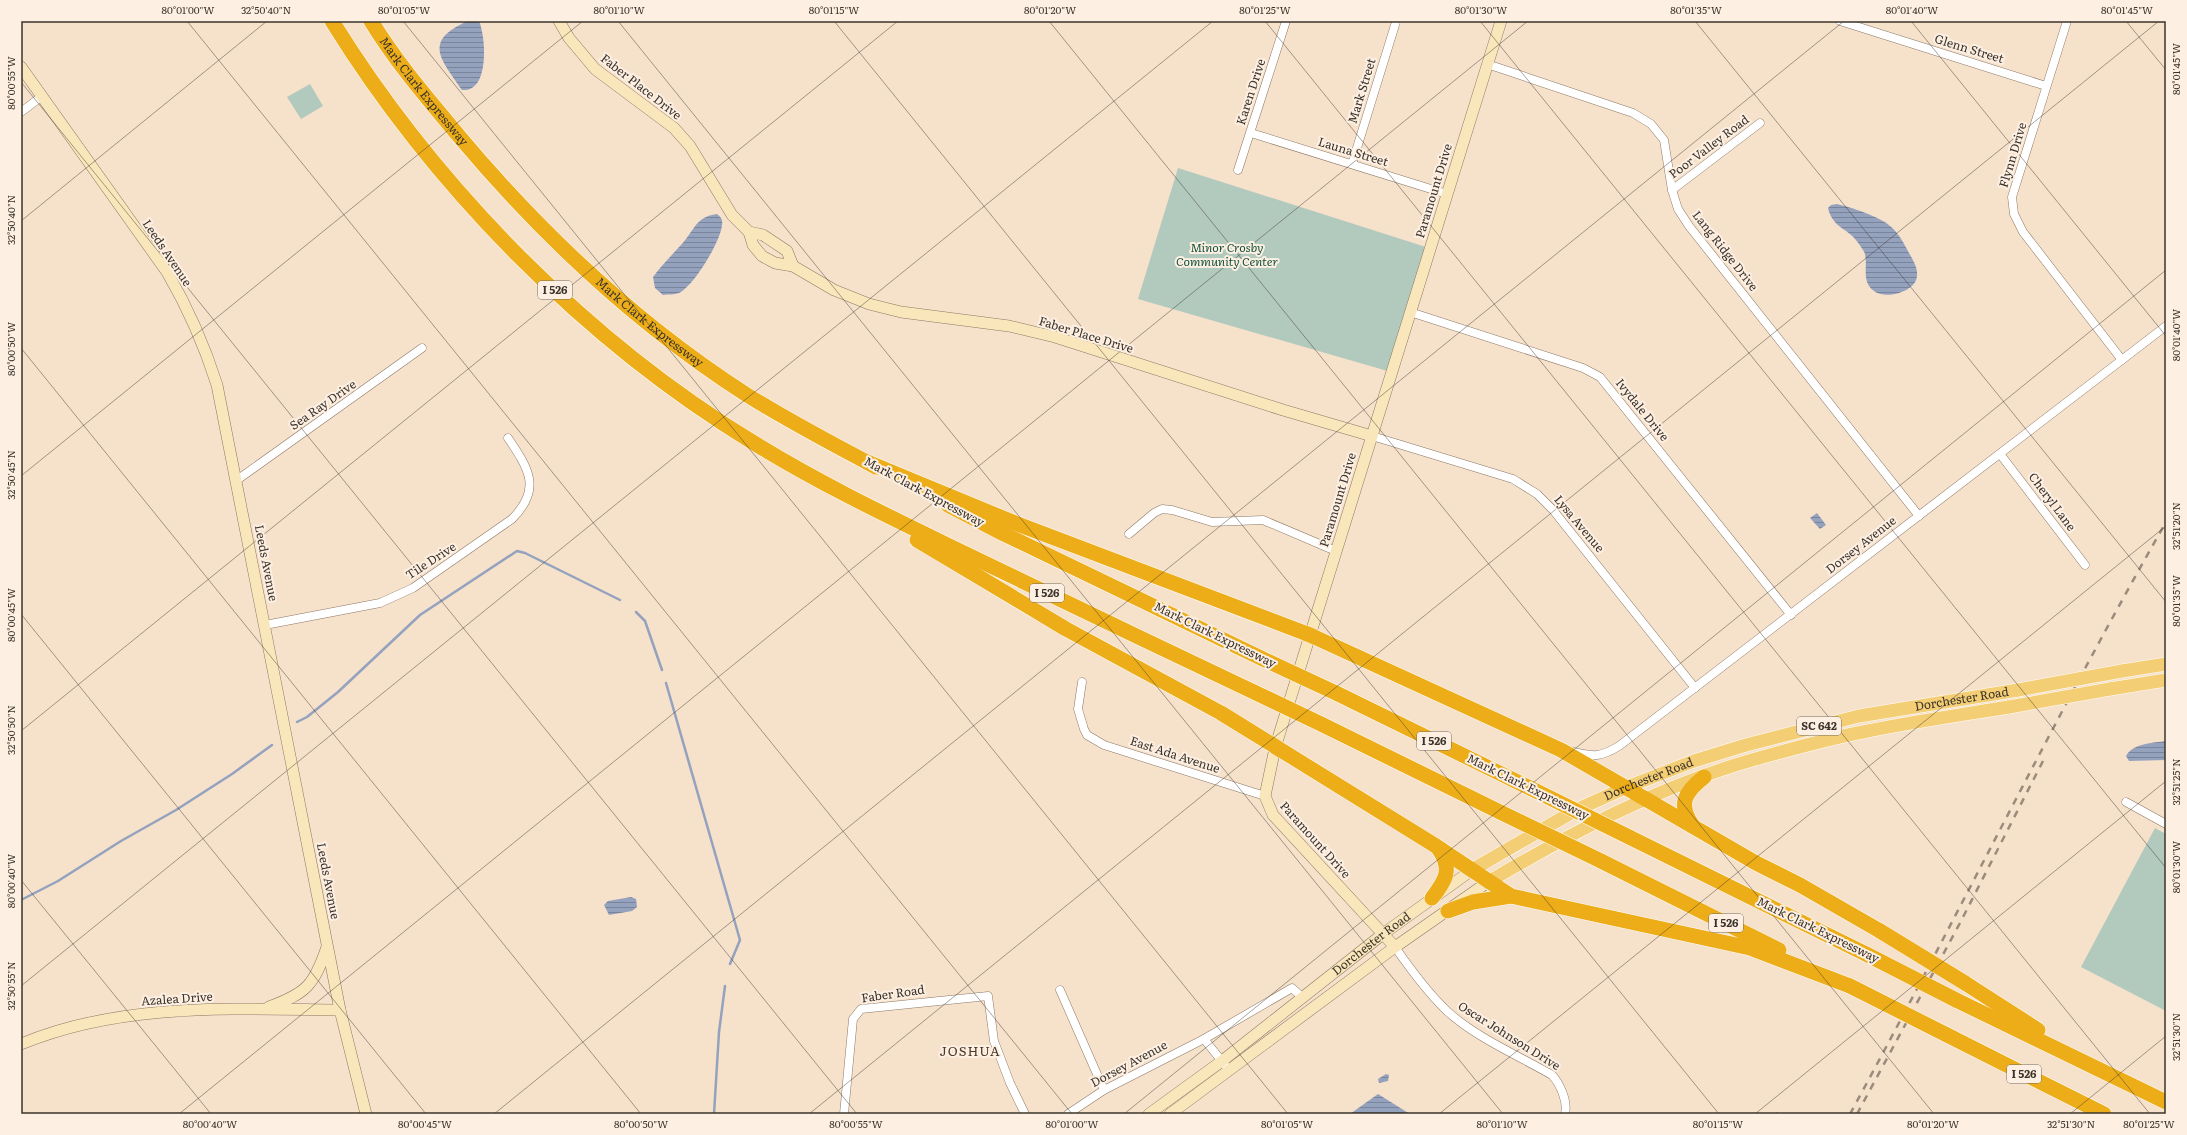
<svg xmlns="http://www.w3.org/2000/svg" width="2187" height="1135" viewBox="0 0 2187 1135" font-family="Literata,serif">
  <defs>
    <pattern id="water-rules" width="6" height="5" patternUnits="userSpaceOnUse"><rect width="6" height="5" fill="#94a2be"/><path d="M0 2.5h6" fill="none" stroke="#7a859b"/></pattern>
  </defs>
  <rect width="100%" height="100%" fill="#f6e1cb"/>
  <g fill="#b2c9be">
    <path d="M 310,84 L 323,106 L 301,119 L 287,97 Z"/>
    <path d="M 1178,168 L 1429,248 L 1391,372 L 1138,299 Z"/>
    <path d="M 2155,828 L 2166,834 L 2166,1011 L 2081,967 Z"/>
  </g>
  <g fill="url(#water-rules)">
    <path d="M 468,21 L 479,21 C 486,37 490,93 462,90 C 441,59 422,41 468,21 Z"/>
    <path d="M 1837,204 C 1850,207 1881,217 1890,226 C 1899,233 1904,244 1909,253 C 1913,260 1918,268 1917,276 C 1916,292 1885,300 1874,291 C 1861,281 1868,268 1865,254 C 1864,251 1861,247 1859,244 C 1849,228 1833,229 1828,208 L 1831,205 Z"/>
    <path d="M 717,214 C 721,217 723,220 722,225 C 721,241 693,287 679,293 C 674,295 668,294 663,295 L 655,288 L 653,277 C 662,265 671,256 681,245 C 695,230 695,217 717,214 Z"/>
    <path d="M 1817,513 L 1826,525 L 1820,529 L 1810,518 Z"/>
    <path d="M 2166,741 L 2166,760 L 2129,761 L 2126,756 C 2133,743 2153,743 2166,741 Z"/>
    <path d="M 631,897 L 636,899 L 637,907 L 632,911 L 609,915 L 604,905 L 608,901 Z"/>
    <path d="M 1386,1074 L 1389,1075 L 1388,1081 L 1379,1083 L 1378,1079 Z"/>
    <path d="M 1378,1094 L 1410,1114 L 1350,1114 Z"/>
  </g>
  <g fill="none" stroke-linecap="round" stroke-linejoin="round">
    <g stroke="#94a2be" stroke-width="2.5">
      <path d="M 636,612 L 645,621 L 662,670"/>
      <path d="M 666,683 L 740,940 L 730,964"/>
      <path d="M 297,722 L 307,717 L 338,692 L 420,615 L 517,551 L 525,553 L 620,600"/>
      <path d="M 21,900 L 58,881 L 121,841 L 176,810 L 232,774 L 272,745"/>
      <path d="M 714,1114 L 719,1032 L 725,986"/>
    </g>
    <defs>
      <g id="street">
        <path d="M 1840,21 L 2046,86"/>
        <path d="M 2067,21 L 2012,197 L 2014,214 L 2023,232 L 2122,360"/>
        <path d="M 1487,64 L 1633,113 L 1651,124 L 1664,140 L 1672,190 L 1678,209 L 1689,226 L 1919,516"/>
        <path d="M 21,112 L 41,97"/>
        <path d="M 1251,133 L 1447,194"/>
        <path d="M 1352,164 L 1395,25"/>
        <path d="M 1238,170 L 1286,21"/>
        <path d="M 1672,190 L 1760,123"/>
        <path d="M 1410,312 L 1583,368 L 1600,377 L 1791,615"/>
        <path d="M 1372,436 L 1513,479 L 1537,494 L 1553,510 L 1695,688"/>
        <path d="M 2000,454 L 2085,565"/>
        <path d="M 237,480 L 422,348"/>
        <path d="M 1129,534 L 1154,513 L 1162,509 L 1172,510 L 1212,522 L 1263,520 L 1336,551"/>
        <path d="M 265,625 L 380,603 L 413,588 L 512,519 C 542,489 529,469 508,438"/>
        <path d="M 1082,682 L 1078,709 L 1084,729 L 1087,735 L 1104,745 L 1265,796"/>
        <path d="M 1573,752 C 1594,757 1601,757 1619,746 L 2166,326"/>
        <path d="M 2126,802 L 2166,824"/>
        <path d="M 1395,947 C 1411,970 1427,992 1447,1011 C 1475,1037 1519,1056 1552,1075 C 1560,1084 1568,1101 1565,1114"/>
        <path d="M 1060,990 L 1104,1090"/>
        <path d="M 1204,1039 L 1292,988 L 1303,998"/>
        <path d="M 844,1114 L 853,1019 L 861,1009 L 988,996 L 994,1041 L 1010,1083 L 1025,1114"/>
        <path d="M 1068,1114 L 1104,1090 L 1204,1039 L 1225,1065"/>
      </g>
      <g id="secondary">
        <path d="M 559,21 L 569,38 L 595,69 L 674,128 L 690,146 L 732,215 L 749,232 L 753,245 L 762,256 L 775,263 L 793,266 L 834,290 L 869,304 L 901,312 L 1009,326 L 1055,337 L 1283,410 L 1372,436"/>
        <path d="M 21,67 L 167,272 C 188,308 204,344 217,385 L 340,1010 L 366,1114"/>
        <path d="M 749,232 L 763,235 L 787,251 L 793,266"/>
        <path d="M 1395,947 L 1273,815 L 1265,796 L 1275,748 L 1501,21"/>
        <path d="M 269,1007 C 307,993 314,985 327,947"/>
        <path d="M 21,1044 C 122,1002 233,1009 340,1010"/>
        <path id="s1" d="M 1149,1114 L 1222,1061 L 1383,934 L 1472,870"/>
        <path d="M 1170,1114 L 1395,947 L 1488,882"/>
      </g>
      <g id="primary">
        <path d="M 2122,671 L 2166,664"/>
        <path d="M 2110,689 L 2166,680"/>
        <path id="s2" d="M 1472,870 L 1576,810 L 1627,787 L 1694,761 L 1746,745 L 1859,716 L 2018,690"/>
        <path d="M 1488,882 C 1571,833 1658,787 1752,760 C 1788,750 1826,739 1863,732 C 1911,722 1961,715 2009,707"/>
      </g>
      <g id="highway">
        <path d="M 332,21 C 435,187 586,341 754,443 C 822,485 894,519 966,554 C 1063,601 1159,647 1256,693"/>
        <path id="s3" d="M 371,21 C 396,62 427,98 458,135 C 541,234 638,325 747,395 C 789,421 832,444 876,467"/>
        <path d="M 867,462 L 1015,523 L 1310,635 L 1561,750 L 1756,863 L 1800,885 L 1880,931"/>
        <path d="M 948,505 L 1004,534 L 1263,659"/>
        <path d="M 917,540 L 1066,629 L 1221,713 L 1436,846 L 1511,896 L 1750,948 L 1850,986"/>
        <path d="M 1336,693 L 1532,789"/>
        <path d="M 1321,724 L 1502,813"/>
        <path d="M 1693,826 C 1677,804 1685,792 1704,777"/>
        <path d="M 1629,837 L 1866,954"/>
        <path d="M 1601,861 L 1779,950"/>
        <path d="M 1432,898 C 1446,880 1453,869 1438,848"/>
        <path d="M 1448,911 L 1473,902 L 1511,896"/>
        <path d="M 1965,983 L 2038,1030"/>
        <path d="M 1956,1000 L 2166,1102"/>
        <path d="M 1945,1034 L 2104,1114"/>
      </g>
    </defs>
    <use href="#street" stroke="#8c7865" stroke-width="9"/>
    <use href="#secondary" stroke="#8c7865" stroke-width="12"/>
    <use href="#primary" stroke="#fff" stroke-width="14"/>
    <use href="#highway" stroke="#fff" stroke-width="16"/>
    <use href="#street" stroke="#fff" stroke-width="8"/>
    <use href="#secondary" stroke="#f9e6ba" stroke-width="11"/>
    <use href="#primary" stroke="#f4ce74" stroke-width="13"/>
    <use href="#highway" stroke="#ecad18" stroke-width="15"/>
    <g stroke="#9a8b7c" stroke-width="2.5" stroke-dasharray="7 7" stroke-linecap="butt">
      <path d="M 1777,1114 L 1778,1113"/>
      <path d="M 1850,1114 C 1957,918 2055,716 2166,522"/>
      <path d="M 1857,1114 L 1960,923 L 2044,759"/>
    </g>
    <defs>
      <g id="primary-bridge">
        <path d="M 2018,690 L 2122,671"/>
        <path d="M 2009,707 L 2110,689"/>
      </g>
      <g id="highway-bridge">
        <path d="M 1263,659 L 1336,693"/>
        <path d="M 1256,693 L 1321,724"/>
        <path d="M 1532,789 L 1629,837"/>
        <path d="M 1502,813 L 1601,861"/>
        <path d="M 1880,931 L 1965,983"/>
        <path d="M 1866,954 L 1956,1000"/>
        <path d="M 1850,986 L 1945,1034"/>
      </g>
    </defs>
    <use href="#primary-bridge" stroke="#fff" stroke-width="14" stroke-linecap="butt"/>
    <use href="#highway-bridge" stroke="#fff" stroke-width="16" stroke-linecap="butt"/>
    <use href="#primary-bridge" stroke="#f4ce74" stroke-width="13"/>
    <use href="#highway-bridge" stroke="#ecad18" stroke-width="15"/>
  </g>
  <path fill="none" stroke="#3b332b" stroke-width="1" stroke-opacity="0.45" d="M 187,21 L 1072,1114M 403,21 L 1288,1114M 618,21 L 1503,1114M 834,21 L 1719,1114M 1049,21 L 1934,1114M 1265,21 L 2150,1114M 1480,21 L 2166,868M 1695,21 L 2166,602M 1911,21 L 2166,336M 2126,21 L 2166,70M 21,82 L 857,1114M 21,221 L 267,21M 21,348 L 641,1114M 21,476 L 583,21M 21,614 L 426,1114M 21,731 L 898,21M 21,880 L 211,1114M 21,986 L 1213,21M 179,1114 L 1528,21M 494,1114 L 1844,21M 809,1114 L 2159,21M 1124,1114 L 2166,270M 1439,1114 L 2166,526M 1755,1114 L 2166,781M 2070,1114 L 2166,1036"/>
  <g text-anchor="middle" stroke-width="4" stroke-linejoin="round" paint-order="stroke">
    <g fill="#fdf0e3" stroke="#756c62" stroke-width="1">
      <rect x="538" y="281" width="34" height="18" rx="3"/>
      <rect x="1030" y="584" width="34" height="18" rx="3"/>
      <rect x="1797" y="717" width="44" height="18" rx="3"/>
      <rect x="1417" y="732" width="34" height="18" rx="3"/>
      <rect x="1709" y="914" width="34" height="18" rx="3"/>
      <rect x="2007" y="1065" width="34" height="18" rx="3"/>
    </g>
    <g font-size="11" font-weight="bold" fill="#3b332b">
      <text x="555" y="294">I 526</text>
      <text x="1047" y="597">I 526</text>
      <text x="1819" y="730">SC 642</text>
      <text x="1434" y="745">I 526</text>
      <text x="1726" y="927">I 526</text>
      <text x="2024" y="1078">I 526</text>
    </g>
    <g font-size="12" fill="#3b332b" stroke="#fdf0e3">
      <text transform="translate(1969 49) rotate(17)" y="4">Glenn Street</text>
      <text transform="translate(641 87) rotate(38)" y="4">Faber Place Drive</text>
      <text dy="4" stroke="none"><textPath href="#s3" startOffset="88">Mark Clark Expressway</textPath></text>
      <text transform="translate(1362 91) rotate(-73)" y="4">Mark Street</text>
      <text transform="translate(1251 92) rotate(-72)" y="4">Karen Drive</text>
      <text transform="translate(1709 147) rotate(-37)" y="4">Poor Valley Road</text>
      <text transform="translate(1353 152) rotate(17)" y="4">Launa Street</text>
      <text transform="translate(2013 155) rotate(-73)" y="4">Flynn Drive</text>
      <text transform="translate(1434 191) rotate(-73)" y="4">Paramount Drive</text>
      <text transform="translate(1725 251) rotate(52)" y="4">Lang Ridge Drive</text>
      <text transform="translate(167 253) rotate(56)" y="4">Leeds Avenue</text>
      <text dy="4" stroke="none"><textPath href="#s3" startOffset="412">Mark Clark Expressway</textPath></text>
      <text transform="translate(1086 335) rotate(17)" y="4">Faber Place Drive</text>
      <text transform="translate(323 405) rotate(-35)" y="4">Sea Ray Drive</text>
      <text transform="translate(1642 410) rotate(51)" y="4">Ivydale Drive</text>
      <text transform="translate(924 492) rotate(28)" y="4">Mark Clark Expressway</text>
      <text transform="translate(1338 500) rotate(-73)" y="4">Paramount Drive</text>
      <text transform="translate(2052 502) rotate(53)" y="4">Cheryl Lane</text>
      <text transform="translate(1579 524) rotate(50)" y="4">Lysa Avenue</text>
      <text transform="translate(1861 545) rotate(-38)" y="4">Dorsey Avenue</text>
      <text transform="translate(431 561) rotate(-33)" y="4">Tile Drive</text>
      <text transform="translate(266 563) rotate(79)" y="4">Leeds Avenue</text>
      <text transform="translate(1215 635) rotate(26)" y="4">Mark Clark Expressway</text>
      <text dy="4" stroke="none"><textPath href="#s2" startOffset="523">Dorchester Road</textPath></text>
      <text transform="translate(1175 755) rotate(18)" y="4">East Ada Avenue</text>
      <text dy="4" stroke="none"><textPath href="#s2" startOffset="199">Dorchester Road</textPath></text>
      <text transform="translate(1528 787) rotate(26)" y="4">Mark Clark Expressway</text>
      <text transform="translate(1315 840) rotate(48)" y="4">Paramount Drive</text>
      <text transform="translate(328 881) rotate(79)" y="4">Leeds Avenue</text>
      <text transform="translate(1818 930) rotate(26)" y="4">Mark Clark Expressway</text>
      <text dy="4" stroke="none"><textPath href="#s1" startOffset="280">Dorchester Road</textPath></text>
      <text transform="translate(893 994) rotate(-8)" y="4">Faber Road</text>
      <text transform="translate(177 999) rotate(-4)" y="4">Azalea Drive</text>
      <text transform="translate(1509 1036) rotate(32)" y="4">Oscar Johnson Drive</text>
      <text transform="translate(1129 1064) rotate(-28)" y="4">Dorsey Avenue</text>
    </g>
    <g font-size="12" font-style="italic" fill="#15533d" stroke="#fdf0e3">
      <text x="1227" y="252">Minor Crosby<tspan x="1227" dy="14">Community Center</tspan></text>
    </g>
    <g font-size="13" letter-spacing="1" fill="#4a3928" stroke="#fdf0e3">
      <text x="970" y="1056">JOSHUA</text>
    </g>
  </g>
  <rect width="2187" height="1135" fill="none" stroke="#fdf0e3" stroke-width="44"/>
  <rect x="22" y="22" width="2143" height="1091" fill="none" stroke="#3b332b" stroke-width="1.5"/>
  <g font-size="10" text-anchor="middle" fill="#3b332b">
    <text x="188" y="14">80°01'00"W</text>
    <text x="266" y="14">32°50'40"N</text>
    <text x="404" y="14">80°01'05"W</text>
    <text x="619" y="14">80°01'10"W</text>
    <text x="834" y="14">80°01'15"W</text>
    <text x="1050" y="14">80°01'20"W</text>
    <text x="1265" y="14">80°01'25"W</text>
    <text x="1481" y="14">80°01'30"W</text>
    <text x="1696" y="14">80°01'35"W</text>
    <text x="1912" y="14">80°01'40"W</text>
    <text x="2127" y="14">80°01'45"W</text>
    <text transform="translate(2176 69) rotate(-90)" y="4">80°01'45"W</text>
    <text transform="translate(11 83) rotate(-90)" y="4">80°00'55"W</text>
    <text transform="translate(11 220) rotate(-90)" y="4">32°50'40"N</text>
    <text transform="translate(2176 335) rotate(-90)" y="4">80°01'40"W</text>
    <text transform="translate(11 349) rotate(-90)" y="4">80°00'50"W</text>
    <text transform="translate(11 475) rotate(-90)" y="4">32°50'45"N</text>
    <text transform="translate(2176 526) rotate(-90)" y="4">32°51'20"N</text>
    <text transform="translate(2176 601) rotate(-90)" y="4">80°01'35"W</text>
    <text transform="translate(11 615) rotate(-90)" y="4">80°00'45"W</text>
    <text transform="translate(11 730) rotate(-90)" y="4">32°50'50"N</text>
    <text transform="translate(2176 782) rotate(-90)" y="4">32°51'25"N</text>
    <text transform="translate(2176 867) rotate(-90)" y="4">80°01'30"W</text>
    <text transform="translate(11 881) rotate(-90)" y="4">80°00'40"W</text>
    <text transform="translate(11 986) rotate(-90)" y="4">32°50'55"N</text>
    <text transform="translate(2176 1037) rotate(-90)" y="4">32°51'30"N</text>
    <text x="210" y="1128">80°00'40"W</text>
    <text x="425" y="1128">80°00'45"W</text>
    <text x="641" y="1128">80°00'50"W</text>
    <text x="856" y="1128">80°00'55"W</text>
    <text x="1072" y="1128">80°01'00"W</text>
    <text x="1287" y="1128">80°01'05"W</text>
    <text x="1502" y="1128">80°01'10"W</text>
    <text x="1718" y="1128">80°01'15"W</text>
    <text x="1933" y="1128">80°01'20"W</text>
    <text x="2071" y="1128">32°51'30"N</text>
    <text x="2149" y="1128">80°01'25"W</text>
  </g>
</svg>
